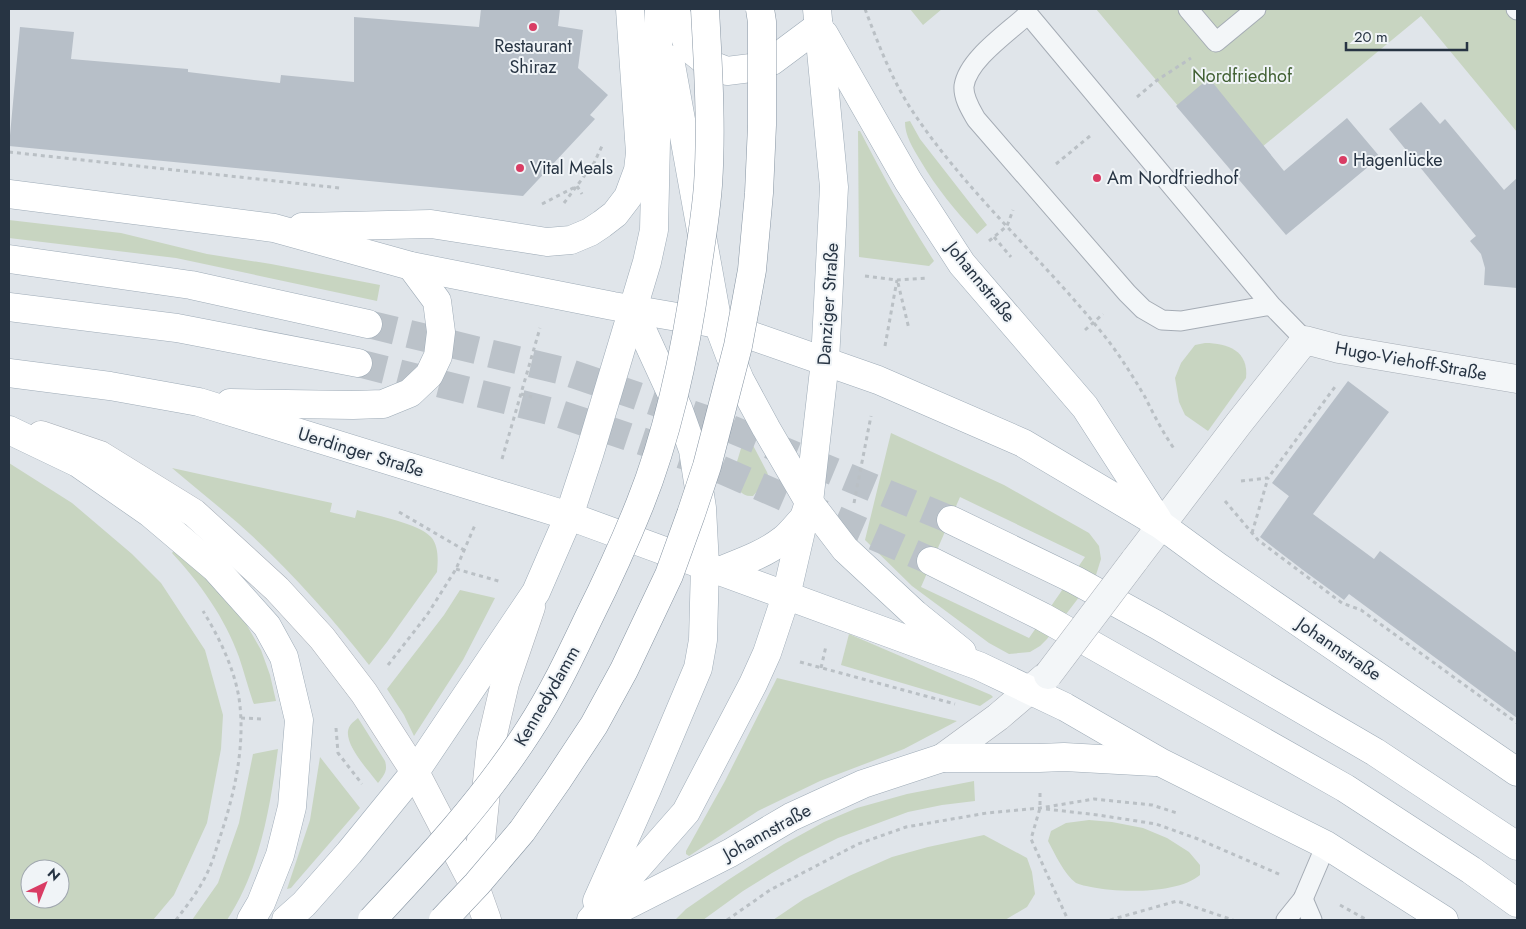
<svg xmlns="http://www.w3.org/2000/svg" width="1526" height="929" viewBox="0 0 1526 929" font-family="Jost,sans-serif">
  <rect width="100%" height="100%" fill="#e0e5ea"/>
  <g fill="#c8d5c1" fill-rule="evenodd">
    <path d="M 910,9 L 942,9 L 923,25 Z"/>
    <path d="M 1096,9 L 1517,9 L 1517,132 L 1421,16 L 1233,171 Z"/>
    <path d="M 910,121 L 920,139 L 987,225 L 977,234 C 955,210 937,189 920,160 C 913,148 905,136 905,122 Z"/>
    <path d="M 858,131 L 860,131 C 883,176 907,219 934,261 L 929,266 L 859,257 Z"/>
    <path d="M 9,220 L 121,233 L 207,254 L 271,264 L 380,285 L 377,301 L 176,258 L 9,238 Z"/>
    <path d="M 1205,343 C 1228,343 1249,351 1246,378 L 1208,431 L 1185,415 L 1179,402 L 1175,378 L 1181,363 L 1195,345 Z"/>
    <path d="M 746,432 L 767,472 L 769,478 L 753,496 C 740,497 738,488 732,478 Z"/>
    <path d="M 891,433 L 1004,485 L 1089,533 L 1099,546 L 1101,559 L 1096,575 L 1047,639 L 1040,646 L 1030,652 L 1009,654 L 989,643 L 912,586 L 865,540 ZM 960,497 L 1085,557 L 1029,638 L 921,587 Z"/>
    <path d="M 9,463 L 72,503 L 132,554 L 161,583 L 205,650 L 223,715 L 221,749 L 207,823 L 174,895 L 153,920 L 9,920 ZM 30,869 L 60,869 L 60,899 L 30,899 Z"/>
    <path d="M 172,468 L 332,503 L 330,512 L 355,518 L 357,510 C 377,516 418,523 431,537 C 439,546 438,561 437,572 L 387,642 L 369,665 C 330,615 286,566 239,524 C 217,505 194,487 172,468 Z"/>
    <path d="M 177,547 L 240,613 L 261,650 L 270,675 L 276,701 L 254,704 L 253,702 C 248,687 244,672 239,657 C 225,618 200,583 172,553 Z"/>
    <path d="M 460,590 L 495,598 L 463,660 L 414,736 L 404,715 L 387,689 L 444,615 Z"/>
    <path d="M 849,634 L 991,695 L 993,697 L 980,706 L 841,665 Z"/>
    <path d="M 777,678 L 957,721 L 904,749 L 820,781 L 758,811 L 689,856 L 686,854 L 686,851 L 725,781 Z"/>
    <path d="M 358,718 L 385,761 C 388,771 384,775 378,783 C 369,771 346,747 348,731 C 349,725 353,722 358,718 Z"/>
    <path d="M 278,749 C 270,808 260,870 227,920 L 192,920 L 218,883 L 239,823 L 253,754 Z"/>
    <path d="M 320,757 L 360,808 L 296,882 L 291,888 L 287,889 L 310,820 Z"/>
    <path d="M 974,781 L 975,801 L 942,805 L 908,812 L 838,838 L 800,857 L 772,873 L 743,891 L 703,920 L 675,920 L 686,909 L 728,880 L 784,844 L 824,822 L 857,808 L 907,794 Z"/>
    <path d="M 1089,820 L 1112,822 L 1143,828 L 1167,838 L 1189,852 L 1200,865 L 1200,875 C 1178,894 1119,893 1091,887 C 1087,886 1080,885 1076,883 C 1064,874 1055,854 1048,841 L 1051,831 L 1066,823 Z"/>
    <path d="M 984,835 L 1027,858 L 1032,872 L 1035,894 L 1027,907 L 1005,920 L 773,920 L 804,899 L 849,876 L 892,857 L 928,847 Z"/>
  </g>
  <g fill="#b7bfc8">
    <path d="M 481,9 L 560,9 L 558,26 L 583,30 L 578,68 L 608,95 L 590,115 L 595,119 L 523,196 L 9,146 L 20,27 L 74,32 L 71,59 L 188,69 L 188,72 L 280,83 L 281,75 L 354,82 L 354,17 L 479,27 Z"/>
    <path d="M 1209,78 L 1284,171 L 1347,118 L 1380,157 L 1286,235 L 1176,106 Z"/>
    <path d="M 1421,102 L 1440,124 L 1445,119 L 1504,190 L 1517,178 L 1517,288 L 1484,285 L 1485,268 L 1481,254 L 1470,241 L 1476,236 L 1389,129 Z"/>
    <path d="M 1348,381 L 1389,412 L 1313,514 L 1374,559 L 1380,551 L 1517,653 L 1517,718 L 1349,594 L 1344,600 L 1303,570 L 1260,537 L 1289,496 L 1290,497 L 1272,483 Z"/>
  </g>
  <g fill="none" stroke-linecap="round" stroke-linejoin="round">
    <g stroke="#bbc2c9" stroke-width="28" stroke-dasharray="28 14" stroke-linecap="butt">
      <path d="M 368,324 L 567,372 L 714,422 L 951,520"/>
      <path d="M 358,363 L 557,413 L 701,461 L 931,561"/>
    </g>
    <defs>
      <g id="lane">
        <path d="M 1188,9 L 1216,42 L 1256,9"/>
        <path d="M 1516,9 L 1517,10"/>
        <path d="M 1271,305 L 1181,321 L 1162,320 L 1143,309 L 1127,293 L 976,119 C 971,110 963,98 964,86 C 968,59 1009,32 1028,14 L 1271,305 L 1305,340"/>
        <path d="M 1303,899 L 1312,920"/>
        <path d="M 1286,920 L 1303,899 L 1326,845"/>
      </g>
      <g id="street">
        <path d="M 1134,561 L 1239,423 L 1305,340 L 1339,349 L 1517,379"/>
        <path d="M 942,758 L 998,717 L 1046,676"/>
      </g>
      <g id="secondary">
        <path d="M 41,435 L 100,455 L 194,513 L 277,589 L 322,638 L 364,693 L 415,772 L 476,889 L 487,920"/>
        <path d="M 476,889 L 491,743 L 505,683 L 531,607"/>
      </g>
      <g id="primary">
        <path d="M 675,9 L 689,48 L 709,64 L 727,71 L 751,68 L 772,61 L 819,26"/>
        <path d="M 824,34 L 908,181 L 962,264 L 1085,407 L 1158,520"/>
        <path d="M 670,59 L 718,324 L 730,356 L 740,380 L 766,428 L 809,502 L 845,549 L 915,614 L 962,652"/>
        <path d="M 9,194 L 274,228 L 411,266 L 613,306 L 718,324 L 878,380 L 1023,443 L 1161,525 L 1217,566 L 1517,772"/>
        <path d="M 302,227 L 431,224 L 547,242 L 571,240 L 590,232 L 602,224 L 615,214 L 628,197 L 638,170 L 640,153 L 630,9"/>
        <path d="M 9,259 L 191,285 L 368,324"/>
        <path d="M 9,307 L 177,328 L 358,363"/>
        <path d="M 9,373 L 110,386 L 199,402 L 569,516 L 979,666 L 1065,707 L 1162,763 L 1326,845 L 1444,920"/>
        <path d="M 230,403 L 353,405 L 383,404 L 410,393 L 429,375 L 438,356 L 441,332 L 437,301 L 411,266"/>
        <path d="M 9,430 L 78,463 L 150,513 L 215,568 L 267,626 L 284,657 L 299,720 L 292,807 L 280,855 L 261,903 L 251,920"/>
        <path d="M 951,520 L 1075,580 L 1157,625 L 1375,752 L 1517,846"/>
        <path d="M 931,561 L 1043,617 L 1345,788 L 1471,870 L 1517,903"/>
        <path d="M 719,571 C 742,562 765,554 784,539 C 791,533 797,525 804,518"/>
        <path d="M 597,901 L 647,789 L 698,668 L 703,640 L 705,565 L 702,508 L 693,450 L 678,408 L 633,310"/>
        <path d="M 286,920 L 304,904 L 349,853 L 415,772 L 536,592 L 569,516 L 589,455 L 647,262 L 654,230 L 659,9"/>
        <path d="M 591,920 L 686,812 L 753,684 L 767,653 L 786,596 L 804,518 L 809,502 L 825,361 L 834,187 L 817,9"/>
        <path d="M 598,920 L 730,853 L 791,817 L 863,784 L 942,758 L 1039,758 L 1064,757 L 1155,762"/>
      </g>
    </defs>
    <use href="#lane" stroke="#a5acb5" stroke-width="21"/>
    <use href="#street" stroke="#a5acb5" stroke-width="29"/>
    <use href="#secondary" stroke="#a5acb5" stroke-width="29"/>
    <use href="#primary" stroke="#9eabb7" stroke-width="29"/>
    <g stroke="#bac0c5" stroke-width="3" stroke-dasharray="4 4" stroke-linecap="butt">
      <path d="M 865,9 C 878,43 891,78 911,109 C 965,191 1041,257 1103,334 C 1119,354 1132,375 1145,397 C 1154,415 1163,433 1175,450"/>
      <path d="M 1137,97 L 1156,81 L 1191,58"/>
      <path d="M 9,152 L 340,188"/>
      <path d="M 1056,164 L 1090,136"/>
      <path d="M 577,186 L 582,194"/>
      <path d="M 564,203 L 594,163 L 603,144"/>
      <path d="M 542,204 L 577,186"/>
      <path d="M 994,237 L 1011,257"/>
      <path d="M 989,241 L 1007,226 L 1013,210"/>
      <path d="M 865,276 L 897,280 L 928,278"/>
      <path d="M 898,283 L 909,329"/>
      <path d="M 1085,330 L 1103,314"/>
      <path d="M 885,346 L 897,280"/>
      <path d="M 521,394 L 532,397"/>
      <path d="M 502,459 L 540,328"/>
      <path d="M 1241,481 L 1268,478 L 1337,384"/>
      <path d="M 1225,501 L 1258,540 L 1342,603 L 1361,610 L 1517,723"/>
      <path d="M 854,503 L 871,416"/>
      <path d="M 399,512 L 464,550"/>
      <path d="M 1252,533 L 1268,478"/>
      <path d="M 456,569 L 502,582"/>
      <path d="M 800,662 L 955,704"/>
      <path d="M 388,665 L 427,615 L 456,569 L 475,525"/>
      <path d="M 821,668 L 826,646"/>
      <path d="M 241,718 L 263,719"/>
      <path d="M 336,728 L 338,753 L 362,784"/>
      <path d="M 1040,793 L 1040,808 L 1031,839 L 1068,920"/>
      <path d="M 1046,809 L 1098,815 L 1156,824 L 1198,839 L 1281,875"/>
      <path d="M 1340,905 L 1367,920"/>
      <path d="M 176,920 C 188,904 201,888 209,869 C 213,860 216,850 219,840 C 234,796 246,746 239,698 C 234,668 219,637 203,611"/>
      <path d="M 727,920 L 770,890 L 858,844 L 906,827 L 987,813 L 1040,808 L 1094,799 L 1152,805 L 1177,813"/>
      <path d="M 1110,920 L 1177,901 L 1233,920"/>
    </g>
    <use href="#lane" stroke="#f3f6f8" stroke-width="19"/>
    <use href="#street" stroke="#f3f6f8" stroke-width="28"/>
    <use href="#secondary" stroke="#fff" stroke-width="28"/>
    <use href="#primary" stroke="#fff" stroke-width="28"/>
    <defs>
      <path id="street-bridge" d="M 1048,675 L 1134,561"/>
      <g id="highway-bridge">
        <path d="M 372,920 C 428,860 484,800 529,730 C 552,695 570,657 588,619 C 607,581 624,544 640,504 C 670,429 686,350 697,270 C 701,242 706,213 708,185 C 712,126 708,67 705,9"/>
        <path d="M 443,920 L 477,884 L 522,831 L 557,781 L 594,725 L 624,670 L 669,575 L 691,514 L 707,466 L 738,346 L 752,270 L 759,193 L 762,125 L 762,22 L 760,9"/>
      </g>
    </defs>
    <use href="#street-bridge" stroke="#a5acb5" stroke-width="29" stroke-linecap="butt"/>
    <use href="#highway-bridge" stroke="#8694a2" stroke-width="29" stroke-linecap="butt"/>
    <use href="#street-bridge" stroke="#f3f6f8" stroke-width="28"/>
    <use href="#highway-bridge" stroke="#fff" stroke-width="28"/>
  </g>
  <g fill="#d93c64" stroke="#f0f4f7" stroke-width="2">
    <circle cx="533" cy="27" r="5"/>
    <circle cx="1343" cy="160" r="5"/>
    <circle cx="520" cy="168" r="5"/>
    <circle cx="1097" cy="178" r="5"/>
  </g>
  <g text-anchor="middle" stroke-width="4" stroke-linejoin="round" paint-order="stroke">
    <g font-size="18" fill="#273443" stroke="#f0f4f7" text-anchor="start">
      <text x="533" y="52" text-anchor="middle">Restaurant<tspan x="533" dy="21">Shiraz</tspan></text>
      <text x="1353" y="166">Hagenlücke</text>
      <text x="530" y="174">Vital Meals</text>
      <text x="1107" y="184">Am Nordfriedhof</text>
    </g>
    <g font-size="18" fill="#416033" stroke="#f0f4f7">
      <text x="1242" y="82">Nordfriedhof</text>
    </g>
    <g font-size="18" fill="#273443" stroke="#f0f4f7">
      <text transform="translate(981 282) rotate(51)" y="6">Johannstraße</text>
      <text transform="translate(828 304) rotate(-86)" y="6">Danziger Straße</text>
      <text transform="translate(1411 361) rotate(10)" y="6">Hugo-Viehoff-Straße</text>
      <text transform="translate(361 452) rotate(17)" y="6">Uerdinger Straße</text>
      <text transform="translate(1339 649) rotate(34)" y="6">Johannstraße</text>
      <text transform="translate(547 696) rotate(-60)" y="6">Kennedydamm</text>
      <text transform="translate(767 832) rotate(-29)" y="6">Johannstraße</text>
    </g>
  </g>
  <rect width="1526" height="929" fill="none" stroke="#273443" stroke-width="20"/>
  <g transform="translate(45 884) rotate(43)"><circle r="24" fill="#f0f4f7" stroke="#a0a7af"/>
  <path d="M0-4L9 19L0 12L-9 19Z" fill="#d93c64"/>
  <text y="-8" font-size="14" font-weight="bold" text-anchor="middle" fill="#273443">N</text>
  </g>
  <path d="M1346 42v8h121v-8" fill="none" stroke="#273443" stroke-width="2.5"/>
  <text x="1354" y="42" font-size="15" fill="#273443" stroke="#f0f4f7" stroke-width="4" paint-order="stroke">20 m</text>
</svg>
